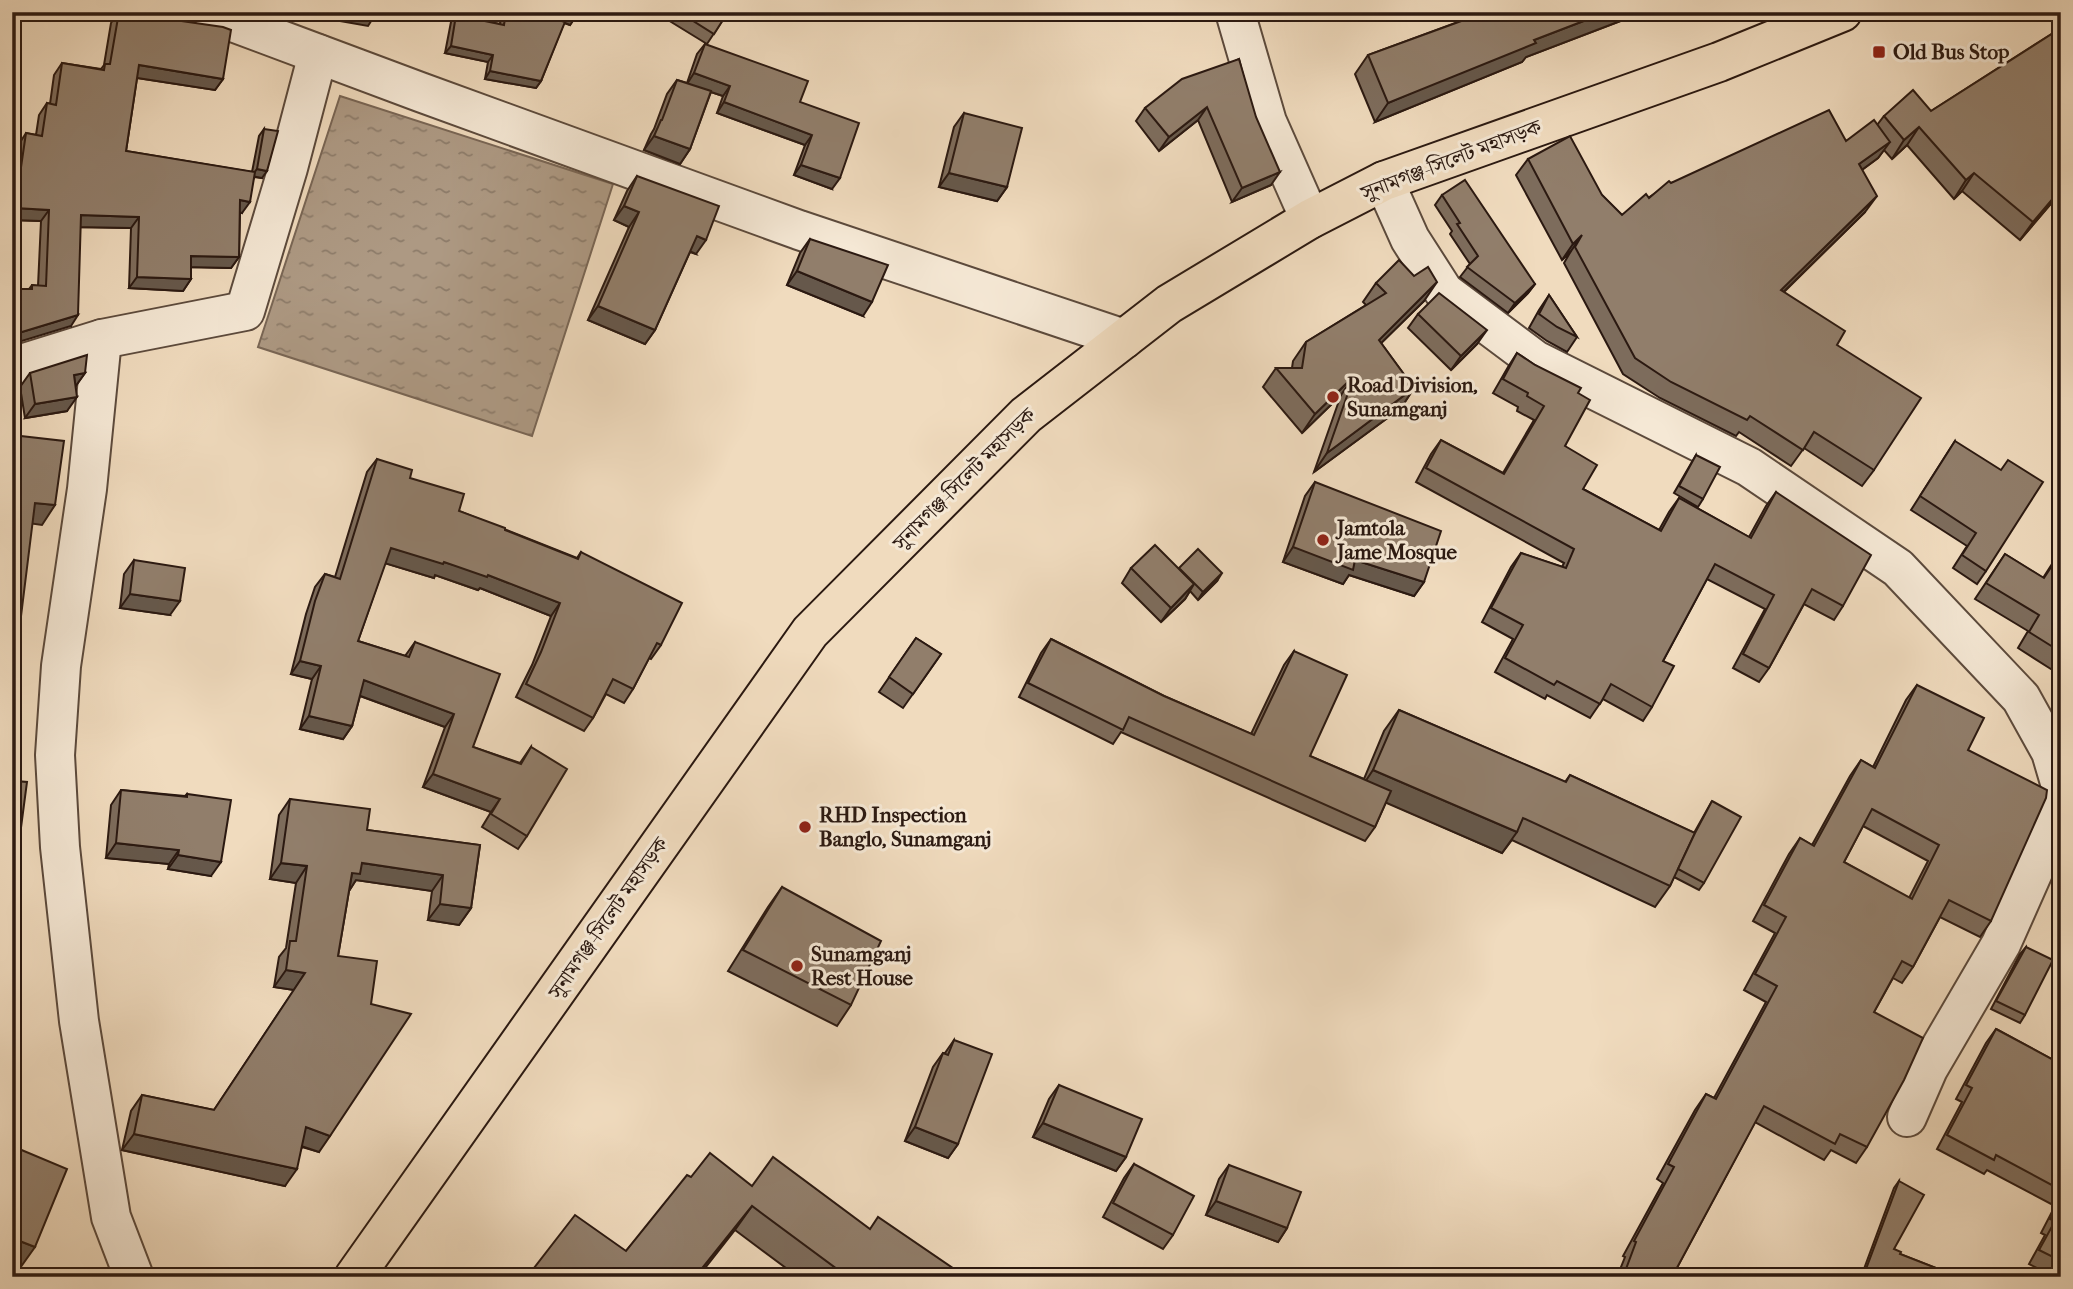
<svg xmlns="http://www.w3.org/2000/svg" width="2073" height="1289" viewBox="0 0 2073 1289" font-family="'IM FELL French Canon','Noto Serif Bengali',serif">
  <defs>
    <pattern id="water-ripples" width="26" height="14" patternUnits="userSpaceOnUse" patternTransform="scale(1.75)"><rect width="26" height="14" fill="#ad9983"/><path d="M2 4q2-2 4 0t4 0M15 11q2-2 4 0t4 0" fill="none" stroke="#8d7c6a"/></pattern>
  </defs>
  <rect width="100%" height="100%" fill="#f0dbbe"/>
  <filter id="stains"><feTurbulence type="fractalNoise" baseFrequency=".00286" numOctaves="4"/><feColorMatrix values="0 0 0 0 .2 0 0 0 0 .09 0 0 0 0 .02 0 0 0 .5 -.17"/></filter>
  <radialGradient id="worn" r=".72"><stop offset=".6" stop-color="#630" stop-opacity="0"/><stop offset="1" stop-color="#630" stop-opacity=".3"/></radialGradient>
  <path fill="url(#water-ripples)" stroke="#796655" stroke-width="2" d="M 340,96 L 613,184 L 532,436 L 258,347 Z"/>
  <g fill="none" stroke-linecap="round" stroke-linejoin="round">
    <defs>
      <g id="minor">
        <path d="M 214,12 L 214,15 L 420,92 L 799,230 L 1124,339"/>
        <path d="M 1235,12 L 1267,122 L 1310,219"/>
        <path d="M 1384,181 L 1410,239 L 1444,292 L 1535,360 L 1749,467 L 1898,568 L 2021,698 L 2051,752 L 2061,786"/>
        <path d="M 102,339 L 87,489 L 61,666 L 55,755 L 60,847 L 79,1021 L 111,1217 L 134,1277"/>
        <path d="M 12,367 L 102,339 L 245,311 L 288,168 L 318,54"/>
        <path d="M 1907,1117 L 1928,1069 L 2001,944 L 2056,820 L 2061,790"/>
      </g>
      <path id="major" d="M 354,1277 L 810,632 L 1026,415 L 1169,304 L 1310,219 L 1384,181 L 1719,62 L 1842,12"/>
    </defs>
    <use href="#minor" stroke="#5c4a3c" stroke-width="42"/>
    <use href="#major" stroke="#2b1911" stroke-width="42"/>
    <use href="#minor" stroke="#f5e8d5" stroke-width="38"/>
    <use href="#major" stroke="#f0dbbe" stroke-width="38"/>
  </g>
  <g fill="#7d6c5c" stroke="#2b1911" stroke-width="2" fill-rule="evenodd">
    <path d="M 118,12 L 223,79 L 215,90 L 137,78 L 126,151 L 252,172 L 259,136 L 264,129 L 262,178 L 254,177 L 242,213 L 240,212 L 239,257 L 231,268 L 191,267 L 191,279 L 183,291 L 129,288 L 131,228 L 80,227 L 71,326 L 29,289 L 32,285 L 38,286 L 41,221 L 12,220 L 12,184 L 19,144 L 26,133 L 36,135 L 39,115 L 47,103 L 50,104 L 54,75 L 62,63 L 101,69 L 104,65 L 111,23 Z"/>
    <path d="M 505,12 L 533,12 L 552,18 L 545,15 L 546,12 L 578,12 L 570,25 L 564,23 L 541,81 L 536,88 L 485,79 L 488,62 L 445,53 L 451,22 L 456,15 L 500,24 L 501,18 Z"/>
    <path d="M 655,12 L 728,12 L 707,44 Z"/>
    <path d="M 757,12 L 768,12 L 765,17 Z"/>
    <path d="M 1461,12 L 1644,12 L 1526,57 L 1522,62 L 1375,122 L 1355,74 L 1368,55 L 1469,18 Z"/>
    <path d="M 2061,28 L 2061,192 L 2020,240 L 1962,191 L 1954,199 L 1907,145 L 1892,159 L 1884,150 L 1878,158 L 1862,170 L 1865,212 L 1784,292 L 1837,345 L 1874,470 L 1862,486 L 1804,448 L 1791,466 L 1739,432 L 1736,436 L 1660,398 L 1623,374 L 1564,263 L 1571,251 L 1562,260 L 1516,175 L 1528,159 L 1602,195 L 1622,215 L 1671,183 L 1846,141 L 1877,125 L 1884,116 L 1931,111 Z"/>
    <path d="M 705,44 L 800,102 L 832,189 L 794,175 L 805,145 L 717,113 L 723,96 L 711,92 L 690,149 L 680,164 L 644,150 L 651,134 L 654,129 L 667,94 L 677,80 L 687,83 L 697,54 Z"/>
    <path d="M 1239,59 L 1271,185 L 1232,202 L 1198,120 L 1159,151 L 1136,121 L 1145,108 Z"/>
    <path d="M 964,113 L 1007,187 L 997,201 L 939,187 L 954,127 Z"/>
    <path d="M 637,176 L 696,254 L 690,252 L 655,330 L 645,344 L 588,320 L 629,227 L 614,220 L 627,191 Z"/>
    <path d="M 1442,195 L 1535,284 L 1528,293 L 1508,313 L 1460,277 L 1470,264 L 1450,234 L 1452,231 L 1435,205 Z"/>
    <path d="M 810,239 L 863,316 L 787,285 L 800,253 Z"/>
    <path d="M 1376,283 L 1424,301 L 1381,343 L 1414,388 L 1401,408 L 1314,472 L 1341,395 L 1302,433 L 1263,387 L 1276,368 L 1292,368 L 1293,361 L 1306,342 L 1366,305 L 1363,302 Z"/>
    <path d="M 1549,295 L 1577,337 L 1567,352 L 1547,341 L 1529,328 L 1539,310 Z"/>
    <path d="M 1418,314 L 1477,344 L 1451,370 L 1408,328 Z"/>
    <path d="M 1517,353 L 1535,365 L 1578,393 L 1565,446 L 1583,489 L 1659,530 L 1669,512 L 1679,498 L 1749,537 L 1766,506 L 1776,492 L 1843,606 L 1834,620 L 1804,604 L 1769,668 L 1759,682 L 1733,668 L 1765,609 L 1707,579 L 1663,661 L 1652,707 L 1643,721 L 1603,699 L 1590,718 L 1547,695 L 1545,699 L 1495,672 L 1513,639 L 1482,622 L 1511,567 L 1521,553 L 1562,567 L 1564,563 L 1416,482 L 1431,454 L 1441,440 L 1503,473 L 1534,420 L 1517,411 L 1518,407 L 1493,393 L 1508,367 Z"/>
    <path d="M 30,373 L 85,373 L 75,387 L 67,411 L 25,418 L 20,387 Z"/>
    <path d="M 1955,441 L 1986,571 L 1977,584 L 1953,568 L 1967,546 L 1911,510 Z"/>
    <path d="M 1696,455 L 1703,499 L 1698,507 L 1674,493 Z"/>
    <path d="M 377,459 L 410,478 L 459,511 L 577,558 L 581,552 L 661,645 L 651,659 L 649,658 L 633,689 L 624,703 L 606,694 L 593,718 L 584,731 L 516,697 L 532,665 L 551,616 L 480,588 L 478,590 L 435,575 L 434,578 L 385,563 L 358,641 L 405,656 L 415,642 L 473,747 L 520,763 L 531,747 L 527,836 L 518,849 L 482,827 L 491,812 L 423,787 L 445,727 L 360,696 L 352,726 L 343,739 L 300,729 L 312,679 L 291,674 L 306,614 L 315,587 L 325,574 L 335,577 L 367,472 Z"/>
    <path d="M 1315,482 L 1424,582 L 1414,596 L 1349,575 L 1343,584 L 1283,562 L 1305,496 Z"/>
    <path d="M 2061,550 L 2061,661 L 2054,671 L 2018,648 L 2028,631 L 1975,599 L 2005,554 L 2043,578 Z"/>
    <path d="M 134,560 L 170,615 L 120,608 L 124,574 Z"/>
    <path d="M 1131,568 L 1178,568 L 1217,581 L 1198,600 L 1190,591 L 1185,599 L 1161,622 L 1122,583 Z"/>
    <path d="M 916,638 L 941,654 L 903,708 L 879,692 Z"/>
    <path d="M 1051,639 L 1164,696 L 1251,734 L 1284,665 L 1294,651 L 1310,756 L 1364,779 L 1384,731 L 1399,710 L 1565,782 L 1570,775 L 1694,833 L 1712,801 L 1704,883 L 1699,890 L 1674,877 L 1670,886 L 1655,907 L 1512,840 L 1502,853 L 1386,802 L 1375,827 L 1365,841 L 1121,732 L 1113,744 L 1019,697 L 1041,653 Z"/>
    <path d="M 1917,685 L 1968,750 L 1991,921 L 1980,937 L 1940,917 L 1913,967 L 1902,983 L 1893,978 L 1874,1012 L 1867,1147 L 1856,1163 L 1831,1150 L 1824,1160 L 1755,1122 L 1672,1277 L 1617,1277 L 1625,1257 L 1623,1256 L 1663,1183 L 1657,1179 L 1695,1110 L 1706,1094 L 1714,1098 L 1766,1002 L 1744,990 L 1775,933 L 1753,921 L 1789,854 L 1800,838 L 1812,845 L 1850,776 L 1861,760 L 1873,767 L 1906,700 ZM 1863,826 L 1928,861 L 1909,898 L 1844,862 Z"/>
    <path d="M 121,790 L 185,796 L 187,794 L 211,876 L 168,869 L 169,864 L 106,858 L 111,805 Z"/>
    <path d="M 290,799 L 367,830 L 480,845 L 471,908 L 459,925 L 428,920 L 432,891 L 356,880 L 349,891 L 338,956 L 319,1152 L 302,1147 L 285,1186 L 122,1150 L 131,1111 L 142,1095 L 214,1110 L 294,990 L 274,987 L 279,957 L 286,948 L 296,883 L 270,879 L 279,815 Z"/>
    <path d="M 782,887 L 851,1005 L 837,1026 L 728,971 L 768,907 Z"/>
    <path d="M 2026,947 L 2025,1015 L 2020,1023 L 1991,1009 L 2020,954 Z"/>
    <path d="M 1996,1029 L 2061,1064 L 2061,1277 L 2050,1277 L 2051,1275 L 2029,1264 L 2045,1235 L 2041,1233 L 2055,1206 L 1987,1170 L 1984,1174 L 1937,1149 L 1962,1102 L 1956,1099 L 1986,1043 Z"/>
    <path d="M 954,1040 L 958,1144 L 948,1158 L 905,1141 L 933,1067 L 943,1053 L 945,1053 Z"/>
    <path d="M 1059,1085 L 1126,1157 L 1116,1171 L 1033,1137 L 1049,1099 Z"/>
    <path d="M 1134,1164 L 1173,1235 L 1163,1249 L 1103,1217 L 1124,1178 Z"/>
    <path d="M 1229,1165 L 1287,1228 L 1278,1242 L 1206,1215 L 1219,1179 Z"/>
    <path d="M 691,1177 L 752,1186 L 869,1229 L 966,1277 L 798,1277 L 735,1230 L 626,1251 Z"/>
    <path d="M 1899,1181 L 1894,1249 L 1900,1254 L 1959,1277 L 1861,1277 L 1894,1188 Z"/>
  </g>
  <g fill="#66584b" stroke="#2b1911" stroke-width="2">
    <path d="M 327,12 L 363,12 L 375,15 L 368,26 L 323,18 Z"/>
    <path d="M 546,12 L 570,12 L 577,15 L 570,25 L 545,15 Z"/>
    <path d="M 1607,12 L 1644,12 L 1526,57 L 1522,62 L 1375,122 L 1388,103 L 1534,40 Z"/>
    <path d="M 451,46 L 493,55 L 488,62 L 445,53 Z"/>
    <path d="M 139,65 L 223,79 L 215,90 L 131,77 Z"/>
    <path d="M 490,71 L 541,81 L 536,88 L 485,79 Z"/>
    <path d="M 694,73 L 730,86 L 723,96 L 687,84 Z"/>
    <path d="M 724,102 L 812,135 L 805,145 L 717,113 Z"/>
    <path d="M 1207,107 L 1198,120 L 1159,151 L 1169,137 Z"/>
    <path d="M 1919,127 L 1907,145 L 1892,159 L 1904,140 Z"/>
    <path d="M 654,136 L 690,149 L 680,164 L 644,150 Z"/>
    <path d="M 1890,142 L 1878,158 L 1848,180 L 1859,164 Z"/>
    <path d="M 801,165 L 840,178 L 832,189 L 794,175 Z"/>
    <path d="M 257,169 L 267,171 L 262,178 L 251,176 Z"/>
    <path d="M 1280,172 L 1271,185 L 1232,202 L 1242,188 Z"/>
    <path d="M 949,173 L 1007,187 L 997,201 L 939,187 Z"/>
    <path d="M 1974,173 L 1962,191 L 1954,199 L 1966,180 Z"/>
    <path d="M 2061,189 L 2061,192 L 2020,240 L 2033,222 Z"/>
    <path d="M 1877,196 L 1865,212 L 1769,306 L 1781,290 Z"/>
    <path d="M 240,200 L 250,202 L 242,213 L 232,211 Z"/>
    <path d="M 624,206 L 639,212 L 629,227 L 614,220 Z"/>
    <path d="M 15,208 L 49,210 L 41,221 L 12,220 L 12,212 Z"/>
    <path d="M 81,215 L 139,217 L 131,228 L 73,227 Z"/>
    <path d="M 1582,235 L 1571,251 L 1562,260 L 1573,244 Z"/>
    <path d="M 697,236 L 706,240 L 696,254 L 687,250 Z"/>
    <path d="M 191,256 L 239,257 L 231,268 L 184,267 Z"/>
    <path d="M 797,271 L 872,302 L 863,316 L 787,285 Z"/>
    <path d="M 137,277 L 191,279 L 183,291 L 129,288 Z"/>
    <path d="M 1437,282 L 1424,301 L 1365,359 L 1379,340 Z"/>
    <path d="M 1535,284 L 1528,293 L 1508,313 L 1515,303 Z"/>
    <path d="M 598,306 L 655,330 L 645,344 L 588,320 Z"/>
    <path d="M 78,315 L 71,326 L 12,344 L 12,335 Z"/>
    <path d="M 1487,330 L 1477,344 L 1451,370 L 1461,356 Z"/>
    <path d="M 85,373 L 75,387 L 74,375 Z"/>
    <path d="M 1354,376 L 1341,395 L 1302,433 L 1315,414 Z"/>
    <path d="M 1414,388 L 1401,408 L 1314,472 L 1327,453 Z"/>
    <path d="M 77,397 L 67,411 L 25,418 L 35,404 Z"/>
    <path d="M 35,503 L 55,505 L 42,525 L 21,522 Z"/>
    <path d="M 1293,547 L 1355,560 L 1424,582 L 1414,596 L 1349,575 L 1343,584 L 1283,562 Z"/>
    <path d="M 391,548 L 444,562 L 488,575 L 560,603 L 551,616 L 480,588 L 478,590 L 435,575 L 434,578 L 381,562 Z"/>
    <path d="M 1222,573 L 1217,581 L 1198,600 L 1203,592 Z"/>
    <path d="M 1194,584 L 1185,599 L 1161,622 L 1171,608 Z"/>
    <path d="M 130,594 L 180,601 L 170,615 L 120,608 Z"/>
    <path d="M 300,661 L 321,666 L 312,679 L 291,674 Z"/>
    <path d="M 364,680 L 454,714 L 445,727 L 355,694 Z"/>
    <path d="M 309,716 L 352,726 L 343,739 L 300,729 Z"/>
    <path d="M 1373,770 L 1517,832 L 1502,853 L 1359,791 Z"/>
    <path d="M 433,774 L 500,799 L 491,812 L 423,787 Z"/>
    <path d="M 116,843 L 179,850 L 169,864 L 106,858 Z"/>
    <path d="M 178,855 L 221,862 L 211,876 L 168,869 Z"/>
    <path d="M 281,863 L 307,866 L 296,883 L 270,879 Z"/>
    <path d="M 362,863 L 443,875 L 432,891 L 356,880 L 349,891 L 352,873 Z"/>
    <path d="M 440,904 L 471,908 L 459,925 L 428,920 Z"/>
    <path d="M 286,970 L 305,973 L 294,990 L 274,987 Z"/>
    <path d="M 1043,1123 L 1126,1157 L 1116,1171 L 1033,1137 Z"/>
    <path d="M 306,1127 L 330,1136 L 319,1152 L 295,1144 Z"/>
    <path d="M 915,1127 L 958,1144 L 948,1158 L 905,1141 Z"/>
    <path d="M 134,1134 L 297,1169 L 285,1186 L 122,1150 Z"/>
    <path d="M 1216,1201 L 1287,1228 L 1278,1242 L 1206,1215 Z"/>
    <path d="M 752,1206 L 735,1230 L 698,1277 L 695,1277 Z"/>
    <path d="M 12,1238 L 35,1247 L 20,1268 L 12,1265 Z"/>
  </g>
  <g fill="#917e6b" stroke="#2b1911" stroke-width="2" fill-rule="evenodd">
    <path d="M 119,12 L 223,27 L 231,30 L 223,79 L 139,65 L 126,151 L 255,172 L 250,202 L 240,200 L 239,257 L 191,256 L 191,279 L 137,277 L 139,217 L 81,215 L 78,315 L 12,335 L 12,289 L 32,289 L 32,285 L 46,286 L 49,210 L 15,208 L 26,133 L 42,136 L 47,103 L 56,105 L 62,63 L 104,70 L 105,64 L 110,64 Z"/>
    <path d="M 506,12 L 533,12 L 565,22 L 541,81 L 490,71 L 493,55 L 451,46 L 456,15 L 504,25 Z"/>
    <path d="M 679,12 L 728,12 L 714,34 Z"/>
    <path d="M 1486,12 L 1607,12 L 1534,40 L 1536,43 L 1388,103 L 1368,55 Z"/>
    <path d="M 2061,28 L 2061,189 L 2033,222 L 1974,173 L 1966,180 L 1919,127 L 1904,140 L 1884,116 L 1913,90 L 1931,111 Z"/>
    <path d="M 705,44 L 808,81 L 800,102 L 859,123 L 840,178 L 801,165 L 812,135 L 724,102 L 730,86 L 694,73 Z"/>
    <path d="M 1239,59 L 1256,117 L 1280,172 L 1242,188 L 1207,107 L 1169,137 L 1145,108 L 1182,79 Z"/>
    <path d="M 677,80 L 711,91 L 690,149 L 654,136 L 661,120 L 662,120 Z"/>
    <path d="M 1829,110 L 1846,141 L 1874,120 L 1890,142 L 1859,164 L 1877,196 L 1781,290 L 1845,331 L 1837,345 L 1921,398 L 1874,470 L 1814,432 L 1803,450 L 1750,416 L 1747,420 L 1671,382 L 1635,358 L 1575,247 L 1582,235 L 1573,244 L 1528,159 L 1570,136 L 1602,195 L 1622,215 L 1646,194 L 1649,198 L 1669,181 L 1671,183 Z"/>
    <path d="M 964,113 L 1022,128 L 1007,187 L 949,173 Z"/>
    <path d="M 264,129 L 278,131 L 267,171 L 257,169 Z"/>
    <path d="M 637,176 L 719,206 L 706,240 L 697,236 L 655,330 L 598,306 L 639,212 L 624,206 Z"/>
    <path d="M 1465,180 L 1535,284 L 1515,303 L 1467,267 L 1478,256 L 1457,224 L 1460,223 L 1442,195 Z"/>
    <path d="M 810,239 L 888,265 L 872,302 L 797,271 Z"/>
    <path d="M 1399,260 L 1414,276 L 1428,267 L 1437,282 L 1379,340 L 1414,388 L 1327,453 L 1354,376 L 1315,414 L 1276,368 L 1302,368 L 1306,342 L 1386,293 L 1376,283 Z"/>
    <path d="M 1439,293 L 1487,330 L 1461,356 L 1418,314 Z"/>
    <path d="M 1549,295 L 1577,337 L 1557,327 L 1539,314 Z"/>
    <path d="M 1517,353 L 1535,365 L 1581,388 L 1578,393 L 1590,400 L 1565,446 L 1597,465 L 1583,489 L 1661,531 L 1679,498 L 1751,538 L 1776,492 L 1871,555 L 1843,606 L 1812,589 L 1769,668 L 1743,654 L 1774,595 L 1715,564 L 1663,661 L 1674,666 L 1652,707 L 1611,684 L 1600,704 L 1557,681 L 1554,685 L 1505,658 L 1523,625 L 1491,608 L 1521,553 L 1566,568 L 1574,549 L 1426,468 L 1441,440 L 1504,474 L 1544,406 L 1527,396 L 1528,393 L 1503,379 Z"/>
    <path d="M 87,355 L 85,373 L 74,375 L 77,397 L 35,404 L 30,373 Z"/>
    <path d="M 12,435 L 64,441 L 55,505 L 35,503 L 12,689 Z"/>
    <path d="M 1955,441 L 2001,470 L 2008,460 L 2043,482 L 1986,571 L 1962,555 L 1976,533 L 1920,496 Z"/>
    <path d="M 1696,455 L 1720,467 L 1703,499 L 1679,486 Z"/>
    <path d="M 377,459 L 412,470 L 410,478 L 464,494 L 459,511 L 505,528 L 505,530 L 578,559 L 581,552 L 682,603 L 661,645 L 657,643 L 633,689 L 613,679 L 593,718 L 526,684 L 541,652 L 560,603 L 488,575 L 487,577 L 444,562 L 443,564 L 391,548 L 358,641 L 409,657 L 415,642 L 500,674 L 473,747 L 521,764 L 531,747 L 567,769 L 527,836 L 491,814 L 500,799 L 433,774 L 454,714 L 364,680 L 352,726 L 309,716 L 321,666 L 300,661 L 315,601 L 325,574 L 340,579 Z"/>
    <path d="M 1315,482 L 1441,531 L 1424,582 L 1355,560 L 1353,570 L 1293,547 Z"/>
    <path d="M 1155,545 L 1194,584 L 1171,608 L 1131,568 Z"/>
    <path d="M 1198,549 L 1222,573 L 1203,592 L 1179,568 Z"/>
    <path d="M 2061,552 L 2061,652 L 2029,632 L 2039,615 L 1986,583 L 2005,554 L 2044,578 Z"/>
    <path d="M 134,560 L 185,568 L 180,601 L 130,594 Z"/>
    <path d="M 916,638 L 941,654 L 913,694 L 889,677 Z"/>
    <path d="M 1051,639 L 1164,696 L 1254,735 L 1294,651 L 1347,675 L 1310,756 L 1391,791 L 1375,827 L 1129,717 L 1123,730 L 1028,683 Z"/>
    <path d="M 1917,685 L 1984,718 L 1968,750 L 2047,790 L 2046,798 L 1991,921 L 1949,900 L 1913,967 L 1902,961 L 1874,1012 L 1923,1038 L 1904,1080 L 1867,1147 L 1840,1134 L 1835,1144 L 1764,1106 L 1672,1277 L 1623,1277 L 1636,1242 L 1634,1241 L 1674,1167 L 1668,1164 L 1706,1094 L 1716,1099 L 1777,986 L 1755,974 L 1786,917 L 1764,905 L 1800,838 L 1814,846 L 1861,760 L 1875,768 ZM 1872,809 L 1939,845 L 1912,899 L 1844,862 Z"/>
    <path d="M 1399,710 L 1566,782 L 1570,775 L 1695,833 L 1670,886 L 1523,818 L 1517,832 L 1373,770 Z"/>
    <path d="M 12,757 L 19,758 L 16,781 L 27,782 L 12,896 Z"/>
    <path d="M 121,790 L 187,797 L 187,794 L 231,800 L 221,862 L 178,855 L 179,850 L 116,843 Z"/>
    <path d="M 290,799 L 370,809 L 367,830 L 480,845 L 471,908 L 440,904 L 443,875 L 362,863 L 360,874 L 352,873 L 338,956 L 377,961 L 371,1004 L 411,1014 L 330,1136 L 306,1127 L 297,1169 L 134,1134 L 142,1095 L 214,1110 L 305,973 L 286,970 L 290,941 L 296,941 L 307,866 L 281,863 Z"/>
    <path d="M 1712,801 L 1741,817 L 1704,883 L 1678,869 L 1695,833 Z"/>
    <path d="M 782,887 L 881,941 L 851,1005 L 743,950 Z"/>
    <path d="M 2026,947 L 2053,960 L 2025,1015 L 1996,1001 Z"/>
    <path d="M 1996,1029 L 2061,1064 L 2061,1190 L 1996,1155 L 1994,1160 L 1947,1135 L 1972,1088 L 1966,1085 Z"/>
    <path d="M 954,1040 L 992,1054 L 958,1144 L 915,1127 L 943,1053 L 948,1055 Z"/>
    <path d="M 1059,1085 L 1142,1119 L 1126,1157 L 1043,1123 Z"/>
    <path d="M 12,1146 L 67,1169 L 35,1247 L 12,1238 Z"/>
    <path d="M 710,1153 L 752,1186 L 773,1157 L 870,1229 L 878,1217 L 966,1277 L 837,1277 L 841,1272 L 752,1206 L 695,1277 L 527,1277 L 575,1215 L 626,1251 L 687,1175 L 691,1177 Z"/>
    <path d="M 1134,1164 L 1194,1196 L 1173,1235 L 1113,1203 Z"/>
    <path d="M 1229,1165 L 1301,1192 L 1287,1228 L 1216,1201 Z"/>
    <path d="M 1899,1181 L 1924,1195 L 1894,1249 L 1901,1252 L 1900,1254 L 1959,1277 L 1863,1277 Z"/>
    <path d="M 2061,1200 L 2061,1261 L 2039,1250 L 2055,1221 L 2050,1219 Z"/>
    <path d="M 2061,1261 L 2061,1277 L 2052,1277 Z"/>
  </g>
  <g fill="#8f2418" stroke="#f5e8d5" stroke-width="2.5">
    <rect x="1872" y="45" width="14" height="14" rx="3.5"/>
    <circle cx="1333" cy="397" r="7"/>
    <circle cx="1323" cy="540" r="7"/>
    <circle cx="805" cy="827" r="7"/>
    <circle cx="797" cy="966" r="7"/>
  </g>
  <g text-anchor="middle" stroke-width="6" stroke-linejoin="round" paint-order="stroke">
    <g font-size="21" font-weight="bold" fill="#2b1911" stroke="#f5e8d5" text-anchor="start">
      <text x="1893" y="59">Old Bus Stop</text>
      <text x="1347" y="392">Road Division,<tspan x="1347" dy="24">Sunamganj</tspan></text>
      <text x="1337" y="535">Jamtola<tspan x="1337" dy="24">Jame Mosque</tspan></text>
      <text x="819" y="822">RHD Inspection<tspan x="819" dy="24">Banglo, Sunamganj</tspan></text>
      <text x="811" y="961">Sunamganj<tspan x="811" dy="24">Rest House</tspan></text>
    </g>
    <g font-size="21" fill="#2b1911" stroke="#f5e8d5">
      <text transform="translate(1451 160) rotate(-21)" y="7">সুনামগঞ্জ-সিলেট মহাসড়ক</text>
      <text transform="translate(964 479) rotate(-45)" y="7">সুনামগঞ্জ-সিলেট মহাসড়ক</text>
      <text transform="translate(608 918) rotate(-55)" y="7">সুনামগঞ্জ-সিলেট মহাসড়ক</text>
    </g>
  </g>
  <rect width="2073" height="1289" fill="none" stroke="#f0dbbe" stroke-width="42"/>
  <rect x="14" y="14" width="2045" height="1261" fill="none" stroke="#2b1911" stroke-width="3.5"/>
  <rect x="21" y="21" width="2031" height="1247" fill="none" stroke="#2b1911" stroke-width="2"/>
  <rect width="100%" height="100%" filter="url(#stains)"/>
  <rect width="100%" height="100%" fill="url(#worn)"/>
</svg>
